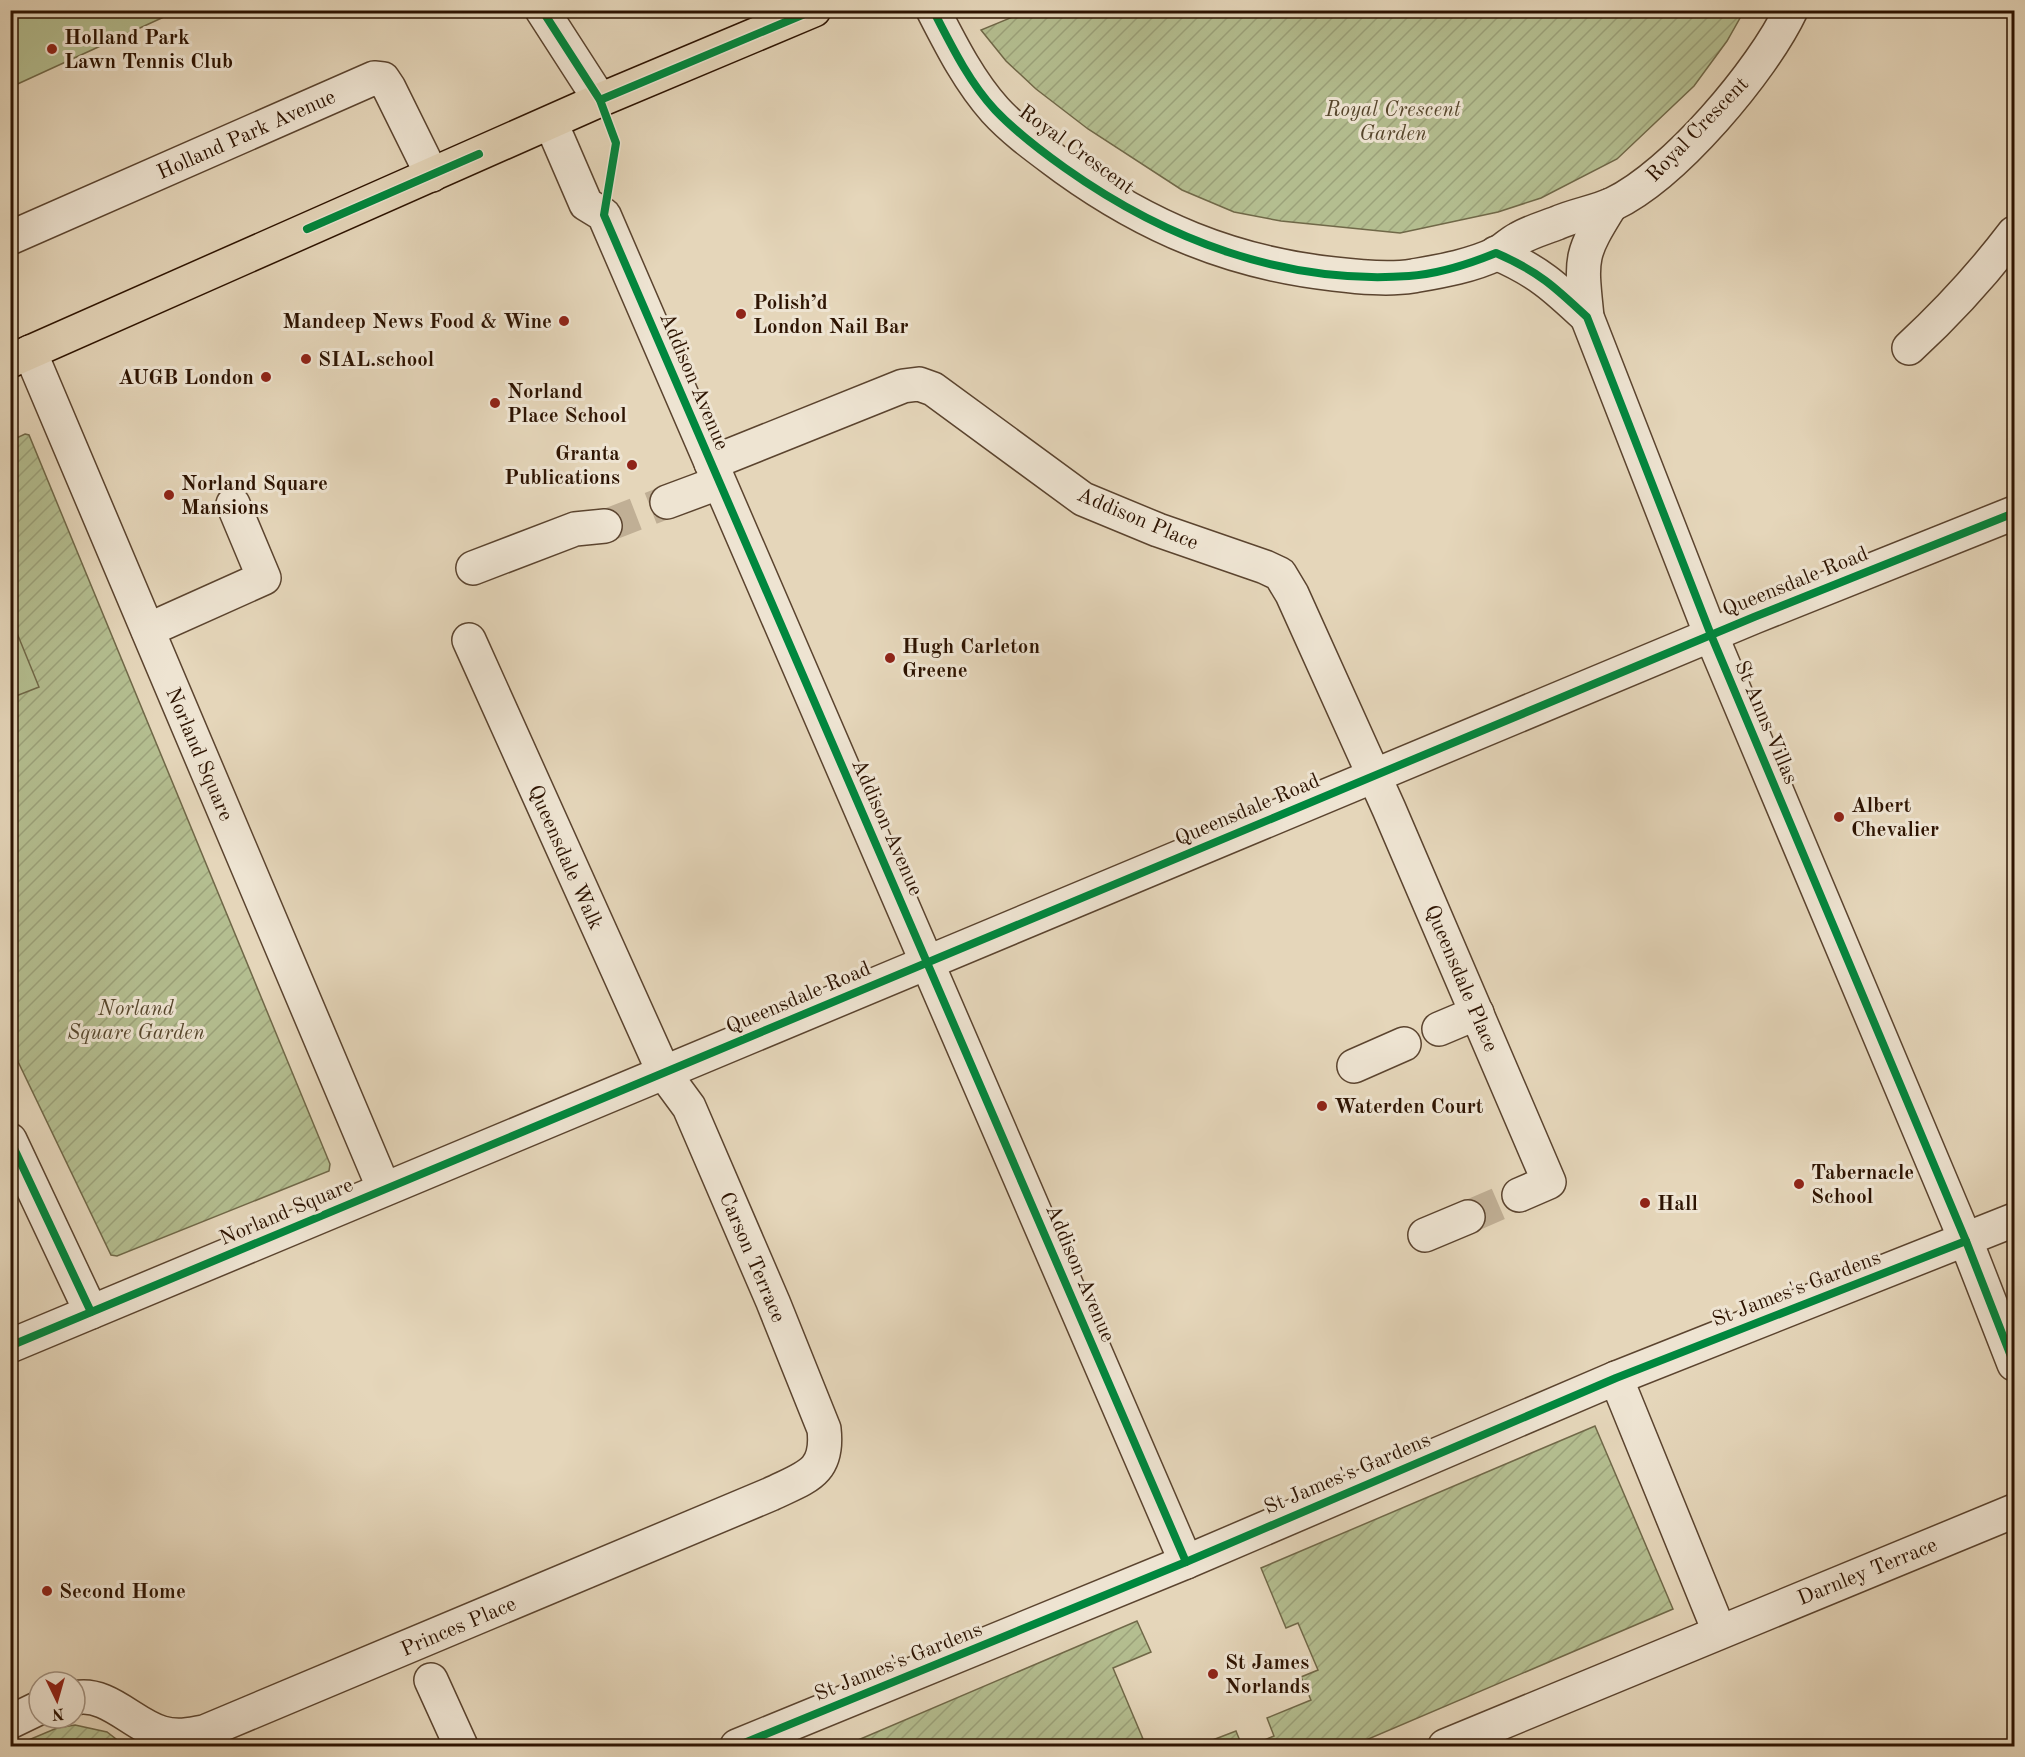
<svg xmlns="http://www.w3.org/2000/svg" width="2025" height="1757" viewBox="0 0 2025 1757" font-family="'Old Standard TT',serif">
  <defs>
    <pattern id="garden-furrows" width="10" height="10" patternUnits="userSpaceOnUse" patternTransform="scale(1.5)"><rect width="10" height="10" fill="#b4be90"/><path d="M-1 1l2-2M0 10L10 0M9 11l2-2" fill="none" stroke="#9ba27a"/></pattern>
  </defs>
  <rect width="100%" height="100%" fill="#e5d6ba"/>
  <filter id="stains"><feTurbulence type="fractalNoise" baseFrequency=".00333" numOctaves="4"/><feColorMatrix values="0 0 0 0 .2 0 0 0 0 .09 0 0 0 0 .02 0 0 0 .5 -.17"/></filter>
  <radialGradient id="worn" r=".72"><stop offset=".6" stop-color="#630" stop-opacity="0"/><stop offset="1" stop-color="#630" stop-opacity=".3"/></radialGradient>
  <g fill="url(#garden-furrows)" stroke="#706848" stroke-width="1.5">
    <path d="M 1027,11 L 1027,10 L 1744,11 L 1727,41 L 1694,86 L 1617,159 L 1541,198 L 1498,212 L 1400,233 L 1281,221 L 1234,212 L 1182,190 L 1088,129 L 1036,89 L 1006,61 L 981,30 Z"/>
    <path d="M 25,434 L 29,435 L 330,1164 L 329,1171 L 117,1256 L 111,1255 L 11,1047 L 10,441 Z"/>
    <path d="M 1595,1426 L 1673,1609 L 1352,1746 L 1250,1746 L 1274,1736 L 1267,1718 L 1311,1700 L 1301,1677 L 1318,1670 L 1298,1623 L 1286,1628 L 1261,1568 Z"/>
    <path d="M 1137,1621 L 1151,1652 L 1113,1668 L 1146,1746 L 844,1746 Z"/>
    <path d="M 75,1725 L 107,1732 L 125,1746 L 30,1746 L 26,1741 L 57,1728 Z"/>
    <path d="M 1236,1731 L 1242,1746 L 1197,1746 Z"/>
  </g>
  <g fill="#b4be90" stroke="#706848" stroke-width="1.5">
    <path d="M 11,10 L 177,10 L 177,11 L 11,87 Z"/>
    <path d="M 10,616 L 39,687 L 11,698 L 10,698 Z"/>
  </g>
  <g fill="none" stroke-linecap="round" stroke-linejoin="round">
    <g stroke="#c0af95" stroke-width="33" stroke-dasharray="33 16" stroke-linecap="butt">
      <path d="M 605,526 L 667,502"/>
      <path d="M 1468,1217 L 1519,1195"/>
    </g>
    <defs>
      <g id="minor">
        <path d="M 542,10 L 600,100"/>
        <path d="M 933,10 C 951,45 969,81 995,110 C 1015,132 1041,150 1065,168 C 1147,227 1232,263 1334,274 C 1359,277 1388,280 1413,276 C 1441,271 1471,266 1496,254 C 1504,250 1510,243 1518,239 C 1530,232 1544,228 1557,223 C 1575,215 1596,212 1613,204 C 1674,175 1762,71 1791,10"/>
        <path d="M 551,123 L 586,204 L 604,215 L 1186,1562"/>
        <path d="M 1611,205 C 1579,256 1581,258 1587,317 L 1711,635 L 1966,1241 L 2014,1364"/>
        <path d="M 10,238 L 374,78 L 383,79 L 389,88 L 432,175"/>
        <path d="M 1496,253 C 1538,271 1555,287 1587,317"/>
        <path d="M 1909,348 C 1948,312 1982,275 2014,233"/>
        <path d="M 30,352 L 384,1189"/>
        <path d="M 711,463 L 903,386 L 919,384 L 933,389 L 1083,499 L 1158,530 L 1265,567 L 1280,574 L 1292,594 L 1389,809 L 1549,1182 L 1519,1195"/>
        <path d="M 667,502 L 718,483"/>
        <path d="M 473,568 L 575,529 L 605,526"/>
        <path d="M 148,630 L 264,578 L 233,504"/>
        <path d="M 1439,1029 L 1477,1013"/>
        <path d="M 1354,1066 L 1404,1044"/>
        <path d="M 10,1140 L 91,1312"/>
        <path d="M 1425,1235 L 1468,1217"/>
        <path d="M 10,1346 L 1754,617 L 2014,513"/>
        <path d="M 1616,1378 L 1719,1631"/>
        <path d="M 431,1680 L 461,1746"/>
        <path d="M 75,1698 C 107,1691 133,1725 162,1733 C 176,1737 189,1735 204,1732 L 771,1494 C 806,1477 829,1473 824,1429 L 773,1302 L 689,1107 L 664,1073 L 469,640"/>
        <path d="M 10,1722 L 39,1708"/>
        <path d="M 737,1746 L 1186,1562 L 1616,1378 L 2014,1220"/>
        <path d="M 1445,1746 L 2014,1511"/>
      </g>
      <path id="major" d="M 10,361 L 600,100 L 814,10"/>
    </defs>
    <use href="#minor" stroke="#5b442f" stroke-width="36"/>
    <use href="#major" stroke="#2d1301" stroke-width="36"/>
    <use href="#minor" stroke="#eee4d2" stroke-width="33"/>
    <use href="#major" stroke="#e5d6ba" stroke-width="33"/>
    <defs>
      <g id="cycleway">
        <path d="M 542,10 L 600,100 L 616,143 L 604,215 L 1186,1562"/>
        <path d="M 933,10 C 951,45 969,82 995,110 C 1016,132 1041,151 1065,168 C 1165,239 1284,285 1409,276 C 1438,274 1469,264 1496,253 C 1538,271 1555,287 1587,317 L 1711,635 L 1966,1241 L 2014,1364"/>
        <path d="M 600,100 L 814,10"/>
        <path d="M 307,229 L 479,154"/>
        <path d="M 10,1140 L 91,1312"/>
        <path d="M 10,1346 L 1754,617 L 2014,513"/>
        <path d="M 737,1746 L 1186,1562 L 1616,1378 L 1966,1241"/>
      </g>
    </defs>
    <use href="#cycleway" stroke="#eee4d2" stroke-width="11"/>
    <use href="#cycleway" stroke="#00873e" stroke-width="8"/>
  </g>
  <g fill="#8f2418" stroke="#eee4d2" stroke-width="2">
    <circle cx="52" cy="49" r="6"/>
    <circle cx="741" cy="314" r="6"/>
    <circle cx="564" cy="321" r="6"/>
    <circle cx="306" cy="359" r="6"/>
    <circle cx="266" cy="377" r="6"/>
    <circle cx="495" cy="403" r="6"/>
    <circle cx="632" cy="465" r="6"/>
    <circle cx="169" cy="495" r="6"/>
    <circle cx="890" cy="658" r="6"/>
    <circle cx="1839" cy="817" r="6"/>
    <circle cx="1322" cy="1106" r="6"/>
    <circle cx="1799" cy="1184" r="6"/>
    <circle cx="1645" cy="1203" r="6"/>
    <circle cx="47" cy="1591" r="6"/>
    <circle cx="1213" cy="1674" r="6"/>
  </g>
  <g text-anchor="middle" stroke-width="6" stroke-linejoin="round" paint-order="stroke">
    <g font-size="21" font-weight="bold" fill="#2d1301" stroke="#eee4d2" text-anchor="start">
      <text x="64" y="44">Holland Park<tspan x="64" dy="24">Lawn Tennis Club</tspan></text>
      <text x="753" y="309">Polish’d<tspan x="753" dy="24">London Nail Bar</tspan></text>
      <text x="552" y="328" text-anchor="end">Mandeep News Food &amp; Wine</text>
      <text x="318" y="366">SIAL.school</text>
      <text x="254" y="384" text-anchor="end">AUGB London</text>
      <text x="507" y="398">Norland<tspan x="507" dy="24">Place School</tspan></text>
      <text x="620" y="460" text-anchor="end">Granta<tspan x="620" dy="24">Publications</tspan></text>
      <text x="181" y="490">Norland Square<tspan x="181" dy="24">Mansions</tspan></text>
      <text x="902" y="653">Hugh Carleton<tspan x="902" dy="24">Greene</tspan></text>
      <text x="1851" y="812">Albert<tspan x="1851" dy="24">Chevalier</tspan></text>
      <text x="1334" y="1113">Waterden Court</text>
      <text x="1811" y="1179">Tabernacle<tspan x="1811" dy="24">School</tspan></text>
      <text x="1657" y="1210">Hall</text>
      <text x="59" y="1598">Second Home</text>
      <text x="1225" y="1669">St James<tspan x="1225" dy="24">Norlands</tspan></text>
    </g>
    <g font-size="21" font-style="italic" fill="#56462c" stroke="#eee4d2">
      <text x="1393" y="116">Royal Crescent<tspan x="1393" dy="24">Garden</tspan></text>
      <text x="136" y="1015">Norland<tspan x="136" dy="24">Square Garden</tspan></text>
    </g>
    <g font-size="21" fill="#2d1301" stroke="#eee4d2">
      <text transform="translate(1697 129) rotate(-46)" y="7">Royal Crescent</text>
      <text transform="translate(246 134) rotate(-24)" y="7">Holland Park Avenue</text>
      <text transform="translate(1077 149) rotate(36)" y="7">Royal Crescent</text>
      <text transform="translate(695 381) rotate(67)" y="7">Addison Avenue</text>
      <text transform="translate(1138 518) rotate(23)" y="7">Addison Place</text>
      <text transform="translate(1795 581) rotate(-22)" y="7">Queensdale Road</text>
      <text transform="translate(1767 722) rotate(67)" y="7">St Anns Villas</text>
      <text transform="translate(200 754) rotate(67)" y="7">Norland Square</text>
      <text transform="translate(1247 809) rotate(-23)" y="7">Queensdale Road</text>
      <text transform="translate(888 827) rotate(66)" y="7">Addison Avenue</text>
      <text transform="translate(566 857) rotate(66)" y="7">Queensdale Walk</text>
      <text transform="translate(1462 978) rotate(67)" y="7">Queensdale Place</text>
      <text transform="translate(798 997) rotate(-23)" y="7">Queensdale Road</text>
      <text transform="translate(286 1211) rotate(-23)" y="7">Norland Square</text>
      <text transform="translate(753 1257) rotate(67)" y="7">Carson Terrace</text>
      <text transform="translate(1081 1273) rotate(67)" y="7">Addison Avenue</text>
      <text transform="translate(1796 1288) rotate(-21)" y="7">St James's Gardens</text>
      <text transform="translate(1347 1473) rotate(-23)" y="7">St James's Gardens</text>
      <text transform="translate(1867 1571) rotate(-22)" y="7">Darnley Terrace</text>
      <text transform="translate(458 1626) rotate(-23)" y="7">Princes Place</text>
      <text transform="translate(898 1661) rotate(-22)" y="7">St James's Gardens</text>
    </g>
  </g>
  <rect width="2025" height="1757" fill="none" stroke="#e5d6ba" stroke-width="36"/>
  <rect x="12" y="12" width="2001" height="1733" fill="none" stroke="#2d1301" stroke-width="3"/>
  <rect x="18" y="18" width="1989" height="1721" fill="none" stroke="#2d1301" stroke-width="1.5"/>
  <g transform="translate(57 1700) rotate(175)"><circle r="28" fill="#eee4d2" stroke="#a1907e" stroke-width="1.5"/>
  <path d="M0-4.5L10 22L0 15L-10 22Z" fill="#8f2418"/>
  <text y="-9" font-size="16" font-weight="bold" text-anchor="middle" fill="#2d1301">N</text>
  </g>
  <rect width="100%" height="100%" filter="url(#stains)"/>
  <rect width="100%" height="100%" fill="url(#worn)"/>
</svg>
